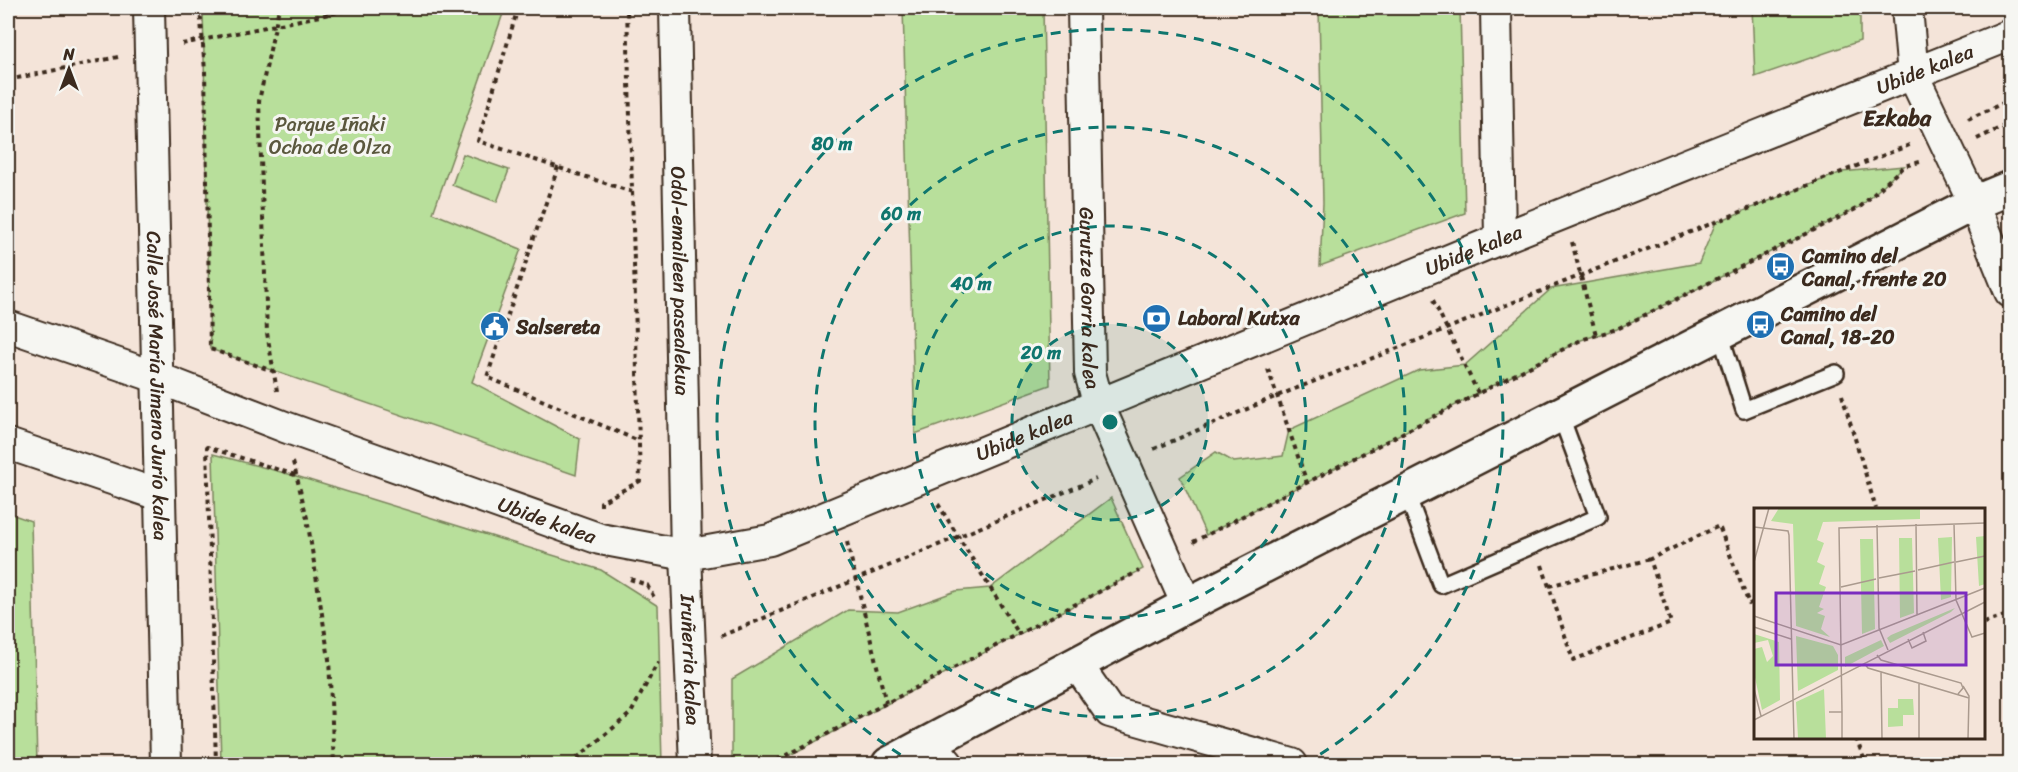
<svg xmlns="http://www.w3.org/2000/svg" width="2018" height="772" viewBox="0 0 2018 772" font-family="Sriracha,sans-serif">
  <rect width="100%" height="100%" fill="#f4e4d9"/>
  <filter id="ink" filterUnits="userSpaceOnUse"><feTurbulence type="fractalNoise" baseFrequency=".0167" numOctaves="2"/><feDisplacementMap in="SourceGraphic" scale="12" xChannelSelector="R" yChannelSelector="G"/><feConvolveMatrix kernelMatrix="1 2 1 2 8 2 1 2 1" color-interpolation-filters="sRGB"/></filter>
  <g filter="url(#ink)">
    <g fill="#b8df9b" stroke="#7a845c" stroke-width="1.5">
      <path d="M 203,8 L 505,8 L 433,213 L 521,249 L 472,382 L 580,439 L 576,475 L 210,349 Z"/>
      <path d="M 903,8 L 1043,8 L 1050,385 L 915,434 Z"/>
      <path d="M 1319,8 L 1460,8 L 1465,213 L 1320,266 L 1323,203 Z"/>
      <path d="M 1752,8 L 1860,8 L 1860,41 L 1755,77 Z"/>
      <path d="M 463,154 L 509,170 L 497,202 L 452,185 Z"/>
      <path d="M 1904,166 L 1860,207 L 1617,329 L 1581,340 L 1206,535 L 1180,477 L 1216,452 L 1234,462 L 1283,456 L 1289,430 L 1419,370 L 1465,365 L 1551,289 L 1699,263 L 1716,222 L 1842,172 Z"/>
      <path d="M 213,454 L 296,476 L 601,570 L 658,606 L 662,764 L 221,764 Z"/>
      <path d="M 1111,498 L 1143,569 L 773,764 L 732,764 L 732,679 L 848,610 L 898,612 L 956,591 L 990,588 Z"/>
      <path d="M 8,513 L 31,521 L 37,764 L 8,764 Z"/>
    </g>
    <g fill="none" stroke-linecap="round" stroke-linejoin="round">
      <defs>
        <g id="lane">
          <path d="M 1720,333 L 1744,410 L 1836,373"/>
          <path d="M 1406,492 L 1441,585 L 1598,517 L 1560,414"/>
        </g>
        <g id="street">
          <path id="s1" d="M 149,8 L 166,764"/>
          <path id="s2" d="M 675,8 L 686,555 L 695,764"/>
          <path id="s3" d="M 1083,8 L 1090,373 L 1099,406 L 1187,605"/>
          <path d="M 1496,8 L 1500,239"/>
          <path d="M 1907,8 L 1913,75 L 1974,203 L 2010,292"/>
          <path id="s4" d="M 8,326 L 156,377 L 285,427 L 600,539 L 686,555 L 770,540 L 1500,239 L 2010,35"/>
          <path d="M 8,444 L 159,495"/>
          <path d="M 1076,663 L 1110,712 L 1292,764"/>
          <path d="M 930,743 L 948,764"/>
        </g>
        <path id="secondary" d="M 889,764 L 1187,605 L 1974,203 L 2010,188"/>
      </defs>
      <use href="#lane" stroke="#3b2a1e" stroke-width="20"/>
      <use href="#street" stroke="#3b2a1e" stroke-width="34"/>
      <use href="#secondary" stroke="#3b2a1e" stroke-width="38"/>
      <g stroke="#3b2a1e" stroke-width="4" stroke-dasharray="4.5 4.5" stroke-linecap="butt">
        <path d="M 200,8 L 205,71 L 210,349 L 273,371"/>
        <path d="M 518,8 L 478,141 L 632,192"/>
        <path d="M 182,44 L 359,8"/>
        <path d="M 8,80 L 118,57"/>
        <path d="M 1968,119 L 2010,100"/>
        <path d="M 1977,139 L 2002,127 L 2010,131"/>
        <path d="M 558,167 L 487,377 L 639,441"/>
        <path d="M 1572,242 L 1596,335"/>
        <path d="M 1433,300 L 1478,393"/>
        <path d="M 1268,369 L 1307,483"/>
        <path d="M 277,391 L 267,333 L 259,101 L 279,8"/>
        <path d="M 1842,395 L 1876,509"/>
        <path d="M 1154,449 L 1277,396 L 1912,144"/>
        <path d="M 293,462 L 307,518 L 329,659 L 334,764"/>
        <path d="M 938,504 L 1019,634"/>
        <path d="M 601,506 L 601,502 L 640,481 L 627,8"/>
        <path d="M 847,542 L 886,703"/>
        <path d="M 1193,542 L 1581,340 L 1617,329 L 1860,207 L 1904,166 L 1920,162"/>
        <path d="M 1542,565 L 1573,660 L 1671,623 L 1650,559 L 1719,526 L 1749,604 L 1756,601"/>
        <path d="M 630,579 L 647,585 L 655,599"/>
        <path d="M 1549,586 L 1650,559"/>
        <path d="M 1984,623 L 2010,614"/>
        <path d="M 721,636 L 1096,479"/>
        <path d="M 1856,738 L 1866,764"/>
        <path d="M 216,764 L 207,447 L 295,475"/>
        <path d="M 570,764 L 631,713 L 658,662"/>
        <path d="M 770,764 L 1139,571"/>
      </g>
      <use href="#lane" stroke="#f6f6f2" stroke-width="15"/>
      <use href="#street" stroke="#f6f6f2" stroke-width="30"/>
      <use href="#secondary" stroke="#f6f6f2" stroke-width="33"/>
    </g>
  </g>
  <circle cx="1110" cy="422" r="98" fill="#0f766e" fill-opacity=".12"/>
  <g fill="none" stroke="#0f766e" stroke-width="3" stroke-dasharray="10 8">
    <circle cx="1110" cy="422" r="98"/>
    <circle cx="1110" cy="422" r="196"/>
    <circle cx="1110" cy="422" r="295"/>
    <path d="M916 764A393 393 0 1 1 1304 764"/>
  </g>
  <defs>
    <symbol id="bus-disc" viewBox="-11 -11 22 22"><circle r="9.5" fill="#1f6fb2" stroke="#f6f6f2"/><path d="M-5-6H5V4H4V6H2V4H-2V6H-4V4H-5ZM-3.5-4V0h7V-4ZM-3.5 1.2v1.5H-2V1.2ZM2 1.2v1.5H3.5V1.2Z" fill="#fff"/></symbol>
    <symbol id="bank-disc" viewBox="-11 -11 22 22"><circle r="9.5" fill="#1f6fb2" stroke="#f6f6f2"/><path d="M-6-4H6V4H-6ZM0-2.3a2.3 2.3 0 1 0 0 4.6a2.3 2.3 0 1 0 0-4.6Z" fill="#fff"/></symbol>
    <symbol id="civic-disc" viewBox="-11 -11 22 22"><circle r="9.5" fill="#1f6fb2" stroke="#f6f6f2"/><path d="M-.6-6.5H3V-4.5H.6V-3L4-1V1h2V6H-6V1h2V-1L-.6-3ZM-1.2 2.5V6h2.4V2.5Z" fill="#fff"/></symbol>
  </defs>
  <g fill-rule="evenodd">
    <use href="#bus-disc" x="1764" y="250" width="33" height="33"/>
    <use href="#bank-disc" x="1140" y="302" width="33" height="33"/>
    <use href="#bus-disc" x="1744" y="308" width="33" height="33"/>
    <use href="#civic-disc" x="478" y="310" width="33" height="33"/>
  </g>
  <g text-anchor="middle" stroke-width="6" stroke-linejoin="round" paint-order="stroke">
    <g font-size="20" fill="#3b2a1e" stroke="#f6f6f2">
      <text dy="7" stroke="none"><textPath href="#s4" startOffset="2049">Ubide kalea</textPath></text>
      <text dy="7" stroke="none"><textPath href="#s4" startOffset="1563">Ubide kalea</textPath></text>
      <text dy="7" stroke="none"><textPath href="#s2" startOffset="273">Odol-emaileen pasealekua</textPath></text>
      <text dy="7" stroke="none"><textPath href="#s3" startOffset="290">Gurutze Gorria kalea</textPath></text>
      <text dy="7" stroke="none"><textPath href="#s1" startOffset="378">Calle José María Jimeno Jurío kalea</textPath></text>
      <text dy="7" stroke="none"><textPath href="#s4" startOffset="1077">Ubide kalea</textPath></text>
      <text dy="7" stroke="none"><textPath href="#s4" startOffset="573">Ubide kalea</textPath></text>
      <text dy="7" stroke="none"><textPath href="#s2" startOffset="652">Iruñerria kalea</textPath></text>
    </g>
    <g font-size="20" fill="#5a573d" stroke="#f6f6f2">
      <text x="330" y="131">Parque Iñaki<tspan x="330" dy="23">Ochoa de Olza</tspan></text>
    </g>
    <g font-size="20" font-weight="bold" fill="#3b2a1e" stroke="#f6f6f2" text-anchor="start">
      <text x="1802" y="263">Camino del<tspan x="1802" dy="23">Canal, frente 20</tspan></text>
      <text x="1781" y="321">Camino del<tspan x="1781" dy="23">Canal, 18-20</tspan></text>
      <text x="1178" y="325">Laboral Kutxa</text>
      <text x="516" y="334">Salsereta</text>
    </g>
    <g font-size="22" font-weight="bold" fill="#3b2a1e" stroke="#f6f6f2">
      <text x="1897" y="126">Ezkaba</text>
    </g>
  </g>
  <g transform="translate(1754 508)">
    <rect width="231" height="231" fill="#f4e4d9"/>
    <path d="M 25,0 L 166,0 L 166,11 L 69,14 L 63,32 L 70,35 L 63,54 L 71,58 L 65,76 L 72,79 L 65,99 L 70,101 L 63,105 L 71,108 L 67,121 L 76,129 L 42,118 L 39,16 L 17,13 ZM 231,28 L 231,76 L 225,78 L 222,29 ZM 198,29 L 197,89 L 187,92 L 184,30 ZM 145,30 L 158,30 L 160,105 L 146,110 ZM 106,31 L 119,31 L 121,121 L 108,126 ZM 201,100 L 197,104 L 136,135 L 133,130 L 137,127 ZM 0,126 L 25,134 L 26,192 L 8,202 L 0,165 L 0,141 L 8,139 L 13,154 L 19,148 L 14,132 L 0,135 ZM 42,128 L 79,138 L 84,147 L 84,162 L 44,183 ZM 127,132 L 130,138 L 91,159 L 91,149 ZM 70,181 L 72,231 L 44,230 L 42,194 ZM 144,191 L 159,191 L 160,207 L 149,207 L 149,218 L 134,219 L 134,200 L 144,200 Z" fill="#b8df9b"/>
    <path fill="none" stroke="#aa9a8e" stroke-width="1.5" d="M 162,16 L 163,107M 200,16 L 202,92 L 218,129 L 231,125M 123,17 L 125,120 L 134,142M 0,19 L 34,23 L 35,27 L 40,231M 0,54 L 15,0M 202,54 L 231,48M 164,62 L 200,54M 125,70 L 161,63M 87,79 L 122,71M 0,108 L 87,137 L 231,80M 0,119 L 37,131M 154,131 L 158,140 L 172,133 L 169,124M 123,147 L 127,152 L 207,175 L 209,180 L 204,186M 110,155 L 114,160 L 215,190M 127,164 L 128,231M 209,178 L 215,188 L 214,231M 0,181 L 7,208M 75,204 L 88,204 L 85,20 L 231,15M 88,204 L 88,231M 0,212 L 231,94M 165,231 L 165,175"/>
    <path fill="#7b2cbf" fill-opacity="0.15" stroke="#7b2cbf" stroke-width="3" d="M 22,85 L 212,85 L 212,157 L 22,157 Z"/>
    <rect width="231" height="231" fill="none" stroke="#3b2a1e" stroke-width="3"/>
  </g>
  <circle cx="1110" cy="422" r="9" fill="#0f766e" stroke="#f6f6f2" stroke-width="3"/>
  <g font-size="18" text-anchor="middle" font-weight="bold" fill="#0f766e" stroke="#f6f6f2" stroke-width="6" stroke-linejoin="round" paint-order="stroke">
    <text x="832" y="150">80 m</text>
    <text x="901" y="220">60 m</text>
    <text x="971" y="290">40 m</text>
    <text x="1041" y="359">20 m</text>
  </g>
  <rect width="2018" height="772" fill="none" stroke="#f6f6f2" stroke-width="30"/>
  <rect x="15" y="15" width="1988" height="742" fill="none" stroke="#3b2a1e" stroke-width="2" filter="url(#ink)"/>
  <g transform="translate(69 69)" stroke="#f6f6f2" stroke-width="4.5" paint-order="stroke">
  <path d="M0-4.5L10 22L0 15L-10 22Z" fill="#3b2a1e"/>
  <text y="-9" font-size="16" font-weight="bold" text-anchor="middle" fill="#3b2a1e">N</text>
  </g>
</svg>
